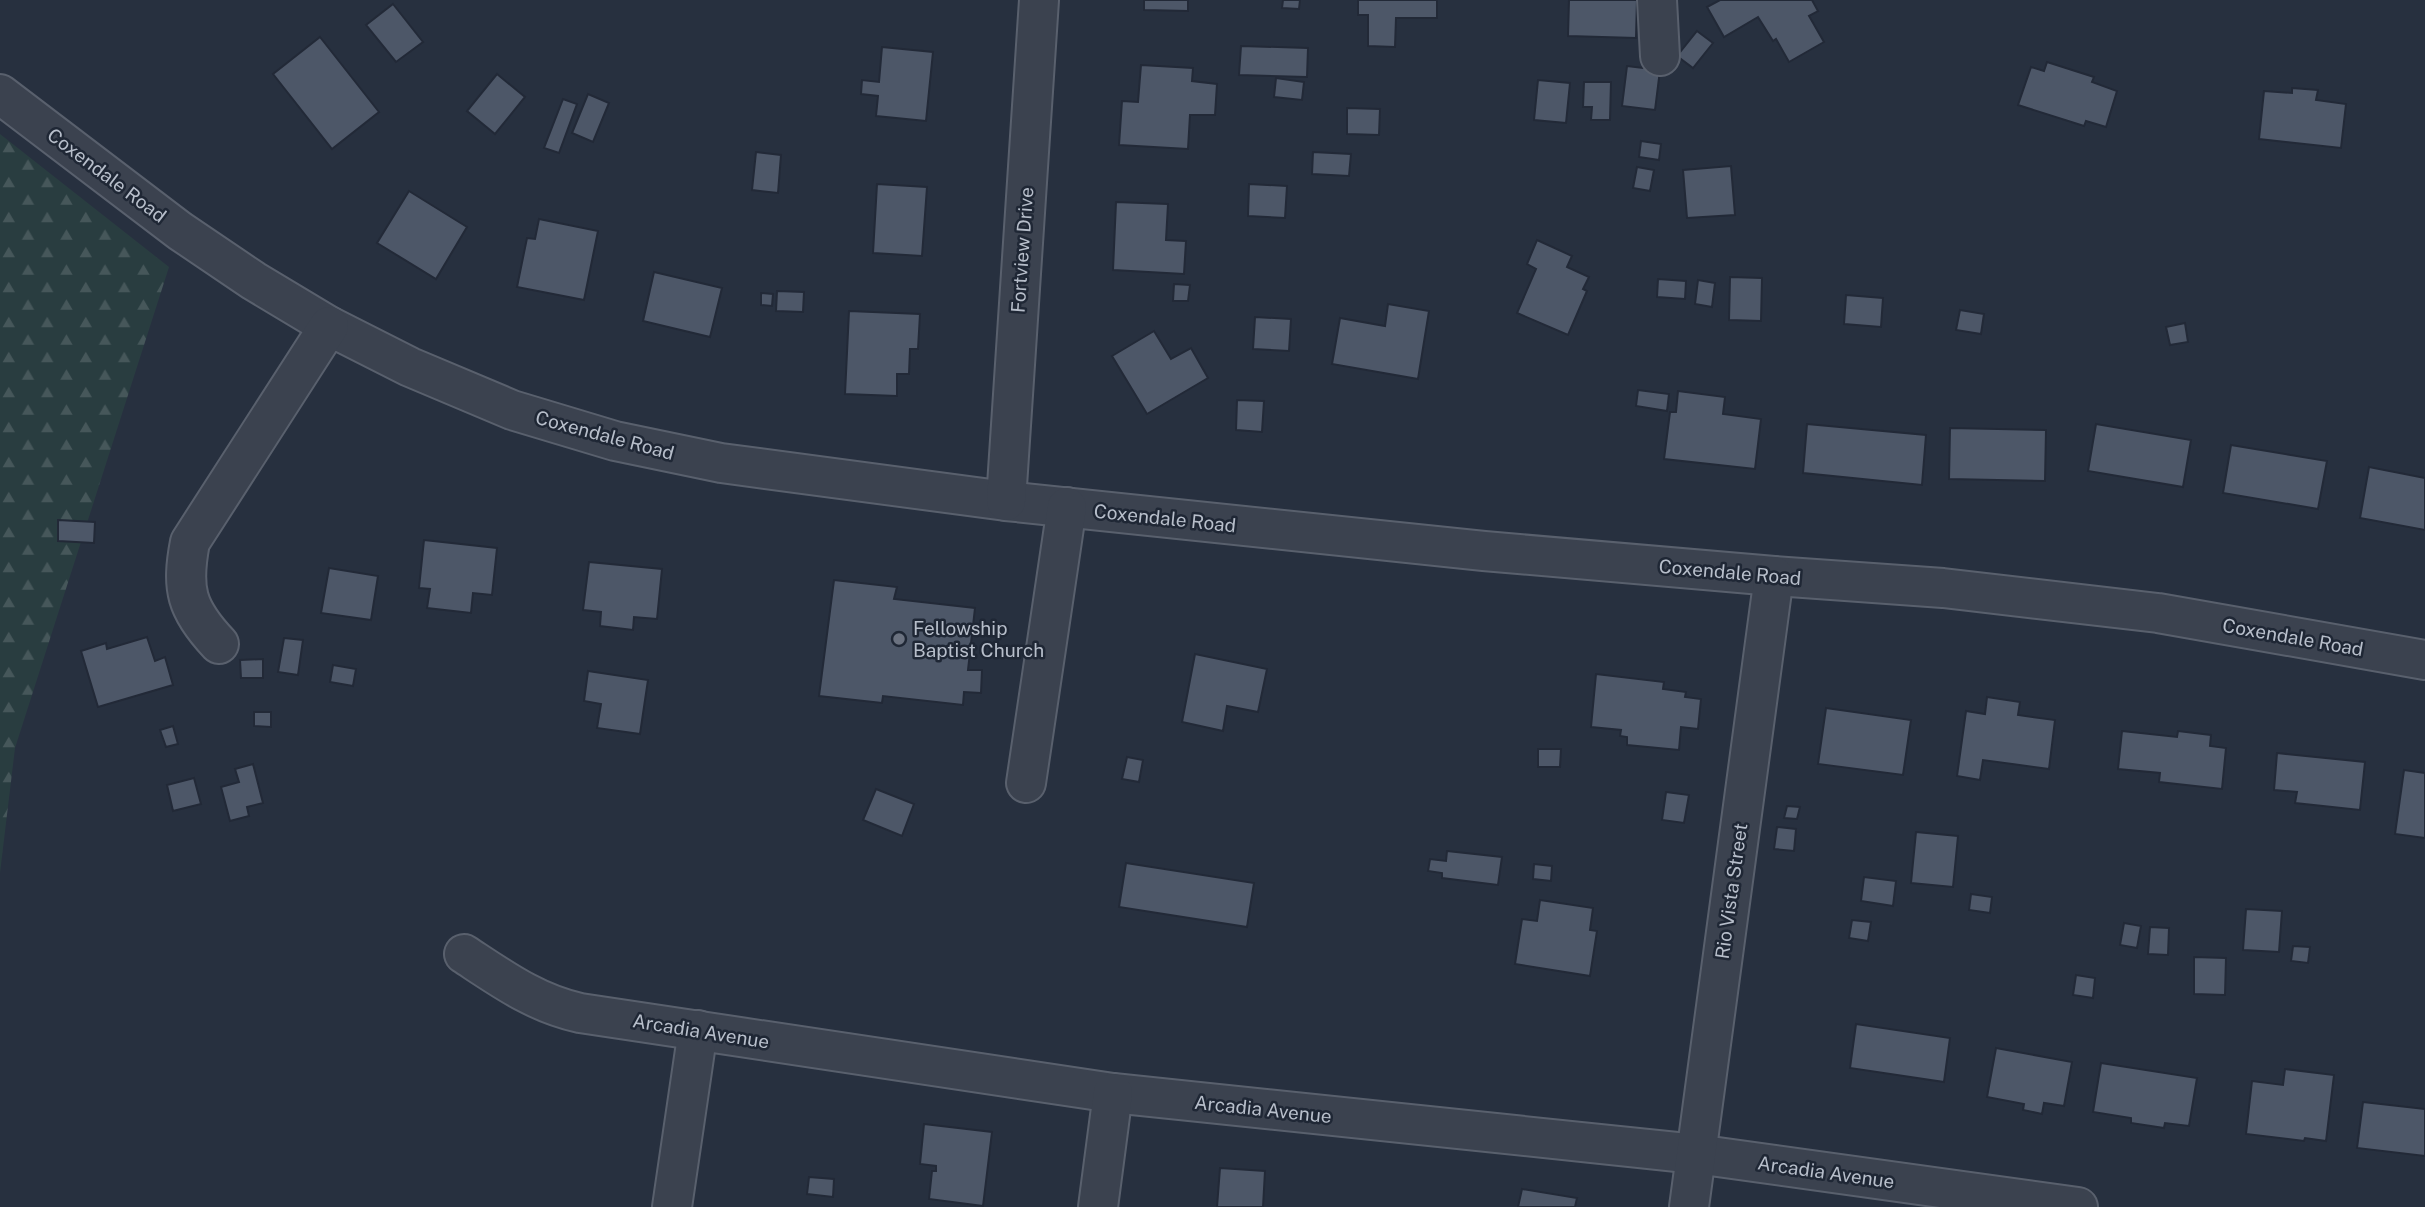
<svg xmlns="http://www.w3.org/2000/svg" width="2425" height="1207" viewBox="0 0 2425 1207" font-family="'Public Sans',sans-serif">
  <defs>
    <pattern id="forest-firs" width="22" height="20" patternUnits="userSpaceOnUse" patternTransform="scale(1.75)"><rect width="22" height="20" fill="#293d40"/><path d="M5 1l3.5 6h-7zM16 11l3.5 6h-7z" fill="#46575a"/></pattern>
  </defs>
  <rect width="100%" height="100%" fill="#27303f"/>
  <path fill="url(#forest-firs)" d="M 0,134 L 169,267 L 15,748 L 0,873 Z"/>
  <g fill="#4d5768" stroke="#222937" stroke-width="2">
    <path d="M 1144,0 L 1188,0 L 1188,11 L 1144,10 Z"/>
    <path d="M 1283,0 L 1300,0 L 1299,9 L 1282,8 Z"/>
    <path d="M 1358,0 L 1437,0 L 1437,18 L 1396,18 L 1395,47 L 1368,46 L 1368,15 L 1358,15 Z"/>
    <path d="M 1569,0 L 1637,0 L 1636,38 L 1568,36 Z"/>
    <path d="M 1720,0 L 1812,0 L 1818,11 L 1809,16 L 1824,42 L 1789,62 L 1776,39 L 1773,41 L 1758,17 L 1724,37 L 1707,7 Z"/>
    <path d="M 393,4 L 423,42 L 396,62 L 366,25 Z"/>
    <path d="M 1697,31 L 1713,43 L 1693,68 L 1677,56 Z"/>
    <path d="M 320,37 L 379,112 L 332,149 L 273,74 Z"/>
    <path d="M 1241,46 L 1308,48 L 1307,77 L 1239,75 Z"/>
    <path d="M 882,47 L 933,52 L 926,121 L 876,116 L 878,96 L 861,94 L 862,80 L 879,82 Z"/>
    <path d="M 2047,62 L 2094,77 L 2092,82 L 2117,91 L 2106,127 L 2086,121 L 2084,126 L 2018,105 L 2031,67 L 2044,71 Z"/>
    <path d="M 1141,65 L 1193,68 L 1192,81 L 1217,84 L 1215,115 L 1190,115 L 1188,149 L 1119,145 L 1122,101 L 1138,102 Z"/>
    <path d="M 1627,66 L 1660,70 L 1655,110 L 1622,106 Z"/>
    <path d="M 497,74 L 525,97 L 495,134 L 467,111 Z"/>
    <path d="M 1276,78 L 1304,82 L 1302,100 L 1274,97 Z"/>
    <path d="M 1538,80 L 1570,83 L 1566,123 L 1534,120 Z"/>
    <path d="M 1584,82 L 1611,82 L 1610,120 L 1591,120 L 1592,107 L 1583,107 Z"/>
    <path d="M 2292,88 L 2318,90 L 2316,100 L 2346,104 L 2341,148 L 2259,139 L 2264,91 L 2292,93 Z"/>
    <path d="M 588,94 L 609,103 L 593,142 L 572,133 Z"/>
    <path d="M 563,99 L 577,104 L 559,153 L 544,148 Z"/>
    <path d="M 1347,108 L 1380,109 L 1379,135 L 1347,134 Z"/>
    <path d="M 1641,141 L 1661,144 L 1659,160 L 1639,157 Z"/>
    <path d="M 756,152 L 781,155 L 778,193 L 752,190 Z"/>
    <path d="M 1313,152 L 1351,154 L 1349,176 L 1312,174 Z"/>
    <path d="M 1731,166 L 1735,215 L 1687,218 L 1683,170 Z"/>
    <path d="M 1637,167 L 1654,170 L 1650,191 L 1633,188 Z"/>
    <path d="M 877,184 L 927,187 L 922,256 L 873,253 Z"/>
    <path d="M 1249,184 L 1287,186 L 1285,218 L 1248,216 Z"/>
    <path d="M 409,191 L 467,227 L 436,279 L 377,243 Z"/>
    <path d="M 1116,202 L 1168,204 L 1166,240 L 1186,241 L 1184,274 L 1113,270 Z"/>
    <path d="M 539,219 L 598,231 L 584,300 L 517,287 L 527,238 L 535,239 Z"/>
    <path d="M 1537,240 L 1572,256 L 1567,267 L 1589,277 L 1583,289 L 1587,291 L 1568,335 L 1517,313 L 1536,269 L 1527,264 Z"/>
    <path d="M 654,272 L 722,288 L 710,337 L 643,321 Z"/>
    <path d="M 1730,277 L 1762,278 L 1761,321 L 1729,320 Z"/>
    <path d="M 1658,279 L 1686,281 L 1685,299 L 1657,297 Z"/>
    <path d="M 1698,280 L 1715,283 L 1712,307 L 1695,304 Z"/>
    <path d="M 1174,284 L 1190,285 L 1188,301 L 1173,301 Z"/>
    <path d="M 777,291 L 804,292 L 803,312 L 776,311 Z"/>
    <path d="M 761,293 L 773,294 L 772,306 L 761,305 Z"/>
    <path d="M 1846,295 L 1883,298 L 1881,327 L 1844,324 Z"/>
    <path d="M 1388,304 L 1429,311 L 1418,379 L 1332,364 L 1340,318 L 1385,326 Z"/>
    <path d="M 1960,310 L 1984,314 L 1981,334 L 1956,330 Z"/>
    <path d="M 849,311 L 920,314 L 918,349 L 910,349 L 909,374 L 897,374 L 897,396 L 845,394 Z"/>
    <path d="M 1255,317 L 1291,319 L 1289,351 L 1253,349 Z"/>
    <path d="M 2185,323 L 2188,342 L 2170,345 L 2166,327 Z"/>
    <path d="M 1154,331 L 1171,359 L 1191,348 L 1208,378 L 1147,414 L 1112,356 Z"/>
    <path d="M 1638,390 L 1669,394 L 1667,411 L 1636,406 Z"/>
    <path d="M 1678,391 L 1725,397 L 1723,414 L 1761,419 L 1755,469 L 1664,459 L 1670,412 L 1676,412 Z"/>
    <path d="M 1237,400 L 1264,401 L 1262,432 L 1236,430 Z"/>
    <path d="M 1807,424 L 1926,435 L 1922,485 L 1803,473 Z"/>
    <path d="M 2096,424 L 2191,440 L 2183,487 L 2088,471 Z"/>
    <path d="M 1950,428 L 2046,430 L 2045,481 L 1949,479 Z"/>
    <path d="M 2231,445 L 2327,461 L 2318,509 L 2223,493 Z"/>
    <path d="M 2369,467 L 2425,478 L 2425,530 L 2360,518 Z"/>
    <path d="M 58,520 L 95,522 L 94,543 L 58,541 Z"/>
    <path d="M 424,540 L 497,548 L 492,595 L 473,593 L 471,613 L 427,608 L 430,589 L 419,588 Z"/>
    <path d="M 589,562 L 662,569 L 657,619 L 634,617 L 633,630 L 600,626 L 601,612 L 583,610 Z"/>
    <path d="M 329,568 L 378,576 L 371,620 L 321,613 Z"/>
    <path d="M 834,580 L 897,587 L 894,599 L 975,608 L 968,670 L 982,670 L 981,693 L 964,692 L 963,705 L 883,696 L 882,703 L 819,696 Z"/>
    <path d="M 147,637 L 155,661 L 165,657 L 173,685 L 98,707 L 81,651 L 106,643 L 107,649 Z"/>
    <path d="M 284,638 L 303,640 L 298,675 L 278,672 Z"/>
    <path d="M 1195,654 L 1267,669 L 1258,712 L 1227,706 L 1223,731 L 1182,722 Z"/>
    <path d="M 263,659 L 263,678 L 241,678 L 240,660 Z"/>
    <path d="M 333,665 L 356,669 L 353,686 L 330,682 Z"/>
    <path d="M 588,671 L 648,680 L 640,734 L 597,728 L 601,704 L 584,701 Z"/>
    <path d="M 1596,674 L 1664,682 L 1663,689 L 1686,692 L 1685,697 L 1701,699 L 1698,729 L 1681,727 L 1679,750 L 1627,745 L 1627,737 L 1620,736 L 1621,730 L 1591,727 Z"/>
    <path d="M 1987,697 L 2020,702 L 2018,715 L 2055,720 L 2049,769 L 1983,760 L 1980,780 L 1957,776 L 1966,711 L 1985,714 Z"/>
    <path d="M 1826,708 L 1911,720 L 1903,775 L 1818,764 Z"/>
    <path d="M 254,712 L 271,712 L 271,727 L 254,726 Z"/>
    <path d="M 173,726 L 178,744 L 166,747 L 160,730 Z"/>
    <path d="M 2122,731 L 2177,737 L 2178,731 L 2211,735 L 2210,746 L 2226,748 L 2222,789 L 2159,782 L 2160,773 L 2118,769 Z"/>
    <path d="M 1538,749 L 1561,749 L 1560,767 L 1538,767 Z"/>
    <path d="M 2277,753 L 2365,762 L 2360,810 L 2295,803 L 2297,792 L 2274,790 Z"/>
    <path d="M 1127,757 L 1143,760 L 1139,782 L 1122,779 Z"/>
    <path d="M 253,764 L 263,803 L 247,807 L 249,816 L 230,821 L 221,787 L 239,782 L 235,769 Z"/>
    <path d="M 2404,770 L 2425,773 L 2425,838 L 2395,834 Z"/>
    <path d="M 194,778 L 201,804 L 173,811 L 167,785 Z"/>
    <path d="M 876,789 L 914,804 L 902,836 L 863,820 Z"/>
    <path d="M 1666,792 L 1689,795 L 1684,823 L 1662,820 Z"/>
    <path d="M 1787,806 L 1800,807 L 1797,819 L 1784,818 Z"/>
    <path d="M 1777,827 L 1796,829 L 1794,851 L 1774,849 Z"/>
    <path d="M 1916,832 L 1958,836 L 1953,887 L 1911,883 Z"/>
    <path d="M 1447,851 L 1502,857 L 1498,885 L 1442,878 L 1442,873 L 1428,871 L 1430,859 L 1446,861 Z"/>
    <path d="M 1126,863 L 1254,883 L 1247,927 L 1119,907 Z"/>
    <path d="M 1534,864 L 1552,866 L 1551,881 L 1533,879 Z"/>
    <path d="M 1864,877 L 1896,881 L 1893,906 L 1861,901 Z"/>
    <path d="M 1971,894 L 1992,897 L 1990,913 L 1969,910 Z"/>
    <path d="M 1540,900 L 1593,908 L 1590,930 L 1597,931 L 1590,976 L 1515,964 L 1522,919 L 1537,921 Z"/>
    <path d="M 2246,909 L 2282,911 L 2279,952 L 2243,950 Z"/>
    <path d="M 1852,920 L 1871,922 L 1868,941 L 1849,938 Z"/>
    <path d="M 2124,923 L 2141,926 L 2137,948 L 2120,945 Z"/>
    <path d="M 2150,927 L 2169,928 L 2168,955 L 2148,954 Z"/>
    <path d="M 2293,946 L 2310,947 L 2308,963 L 2291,961 Z"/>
    <path d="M 2194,957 L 2226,958 L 2225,995 L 2194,994 Z"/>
    <path d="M 2076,975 L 2095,978 L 2093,998 L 2073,995 Z"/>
    <path d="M 1856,1024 L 1950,1038 L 1944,1082 L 1850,1068 Z"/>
    <path d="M 1996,1048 L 2072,1062 L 2064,1106 L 2044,1103 L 2042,1114 L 2023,1110 L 2024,1104 L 1987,1097 Z"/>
    <path d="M 2101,1063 L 2197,1078 L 2189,1126 L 2165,1123 L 2164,1128 L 2131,1123 L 2131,1118 L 2093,1112 Z"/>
    <path d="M 2285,1069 L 2334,1075 L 2326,1141 L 2305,1138 L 2304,1141 L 2246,1134 L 2252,1081 L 2283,1085 Z"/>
    <path d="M 2363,1102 L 2425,1109 L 2425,1156 L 2357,1148 Z"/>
    <path d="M 924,1124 L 992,1132 L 983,1206 L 929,1199 L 932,1171 L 936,1171 L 936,1166 L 920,1164 Z"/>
    <path d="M 1220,1168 L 1265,1171 L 1263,1207 L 1217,1207 Z"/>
    <path d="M 809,1177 L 834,1179 L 833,1197 L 807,1194 Z"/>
    <path d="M 1522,1189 L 1577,1198 L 1575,1207 L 1518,1207 Z"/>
  </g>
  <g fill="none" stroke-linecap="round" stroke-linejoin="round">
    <defs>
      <g id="minor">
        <path d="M 1657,0 L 1660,56"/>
        <path d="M 0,94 L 180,231 L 254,281 L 329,326 L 410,367 L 512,410 L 615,441 L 721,463 L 1006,501 L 1484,551 L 1774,576 L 1943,588 L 2158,613 L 2425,660"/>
        <path d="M 1006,501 L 1039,0"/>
        <path d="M 219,644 C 186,609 181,589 190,542 L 329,326"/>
        <path d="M 1026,783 L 1067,507"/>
        <path d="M 464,954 C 502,979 535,1003 580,1013 L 1113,1093 L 1696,1154 L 2078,1207"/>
        <path d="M 672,1207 L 698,1030"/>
        <path d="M 1098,1207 L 1113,1093"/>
        <path d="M 1689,1207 L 1774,576"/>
      </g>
    </defs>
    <use href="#minor" stroke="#59606d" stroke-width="42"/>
    <use href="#minor" stroke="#3b424f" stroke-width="38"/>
  </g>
  <circle fill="#6b7280" stroke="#1f2735" stroke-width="2.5" cx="899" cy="639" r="7"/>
  <g text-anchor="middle" stroke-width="5" stroke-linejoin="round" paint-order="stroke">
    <g font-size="19" fill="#b7beca" stroke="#1f2735">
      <text transform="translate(107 175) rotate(37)" y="7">Coxendale Road</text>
      <text transform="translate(1022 250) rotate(-86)" y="7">Fortview Drive</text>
      <text transform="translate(605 435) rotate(15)" y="7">Coxendale Road</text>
      <text transform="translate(1165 518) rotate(6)" y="7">Coxendale Road</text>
      <text transform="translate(1730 572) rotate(5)" y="7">Coxendale Road</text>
      <text transform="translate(2293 637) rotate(10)" y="7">Coxendale Road</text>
      <text transform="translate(1731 891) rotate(-82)" y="7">Rio Vista Street</text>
      <text transform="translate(701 1031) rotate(9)" y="7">Arcadia Avenue</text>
      <text transform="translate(1263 1109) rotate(6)" y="7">Arcadia Avenue</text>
      <text transform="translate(1826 1172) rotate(8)" y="7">Arcadia Avenue</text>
    </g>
    <g font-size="19" fill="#b7beca" stroke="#1f2735" text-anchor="start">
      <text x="913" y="635">Fellowship<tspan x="913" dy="22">Baptist Church</tspan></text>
    </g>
  </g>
</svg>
